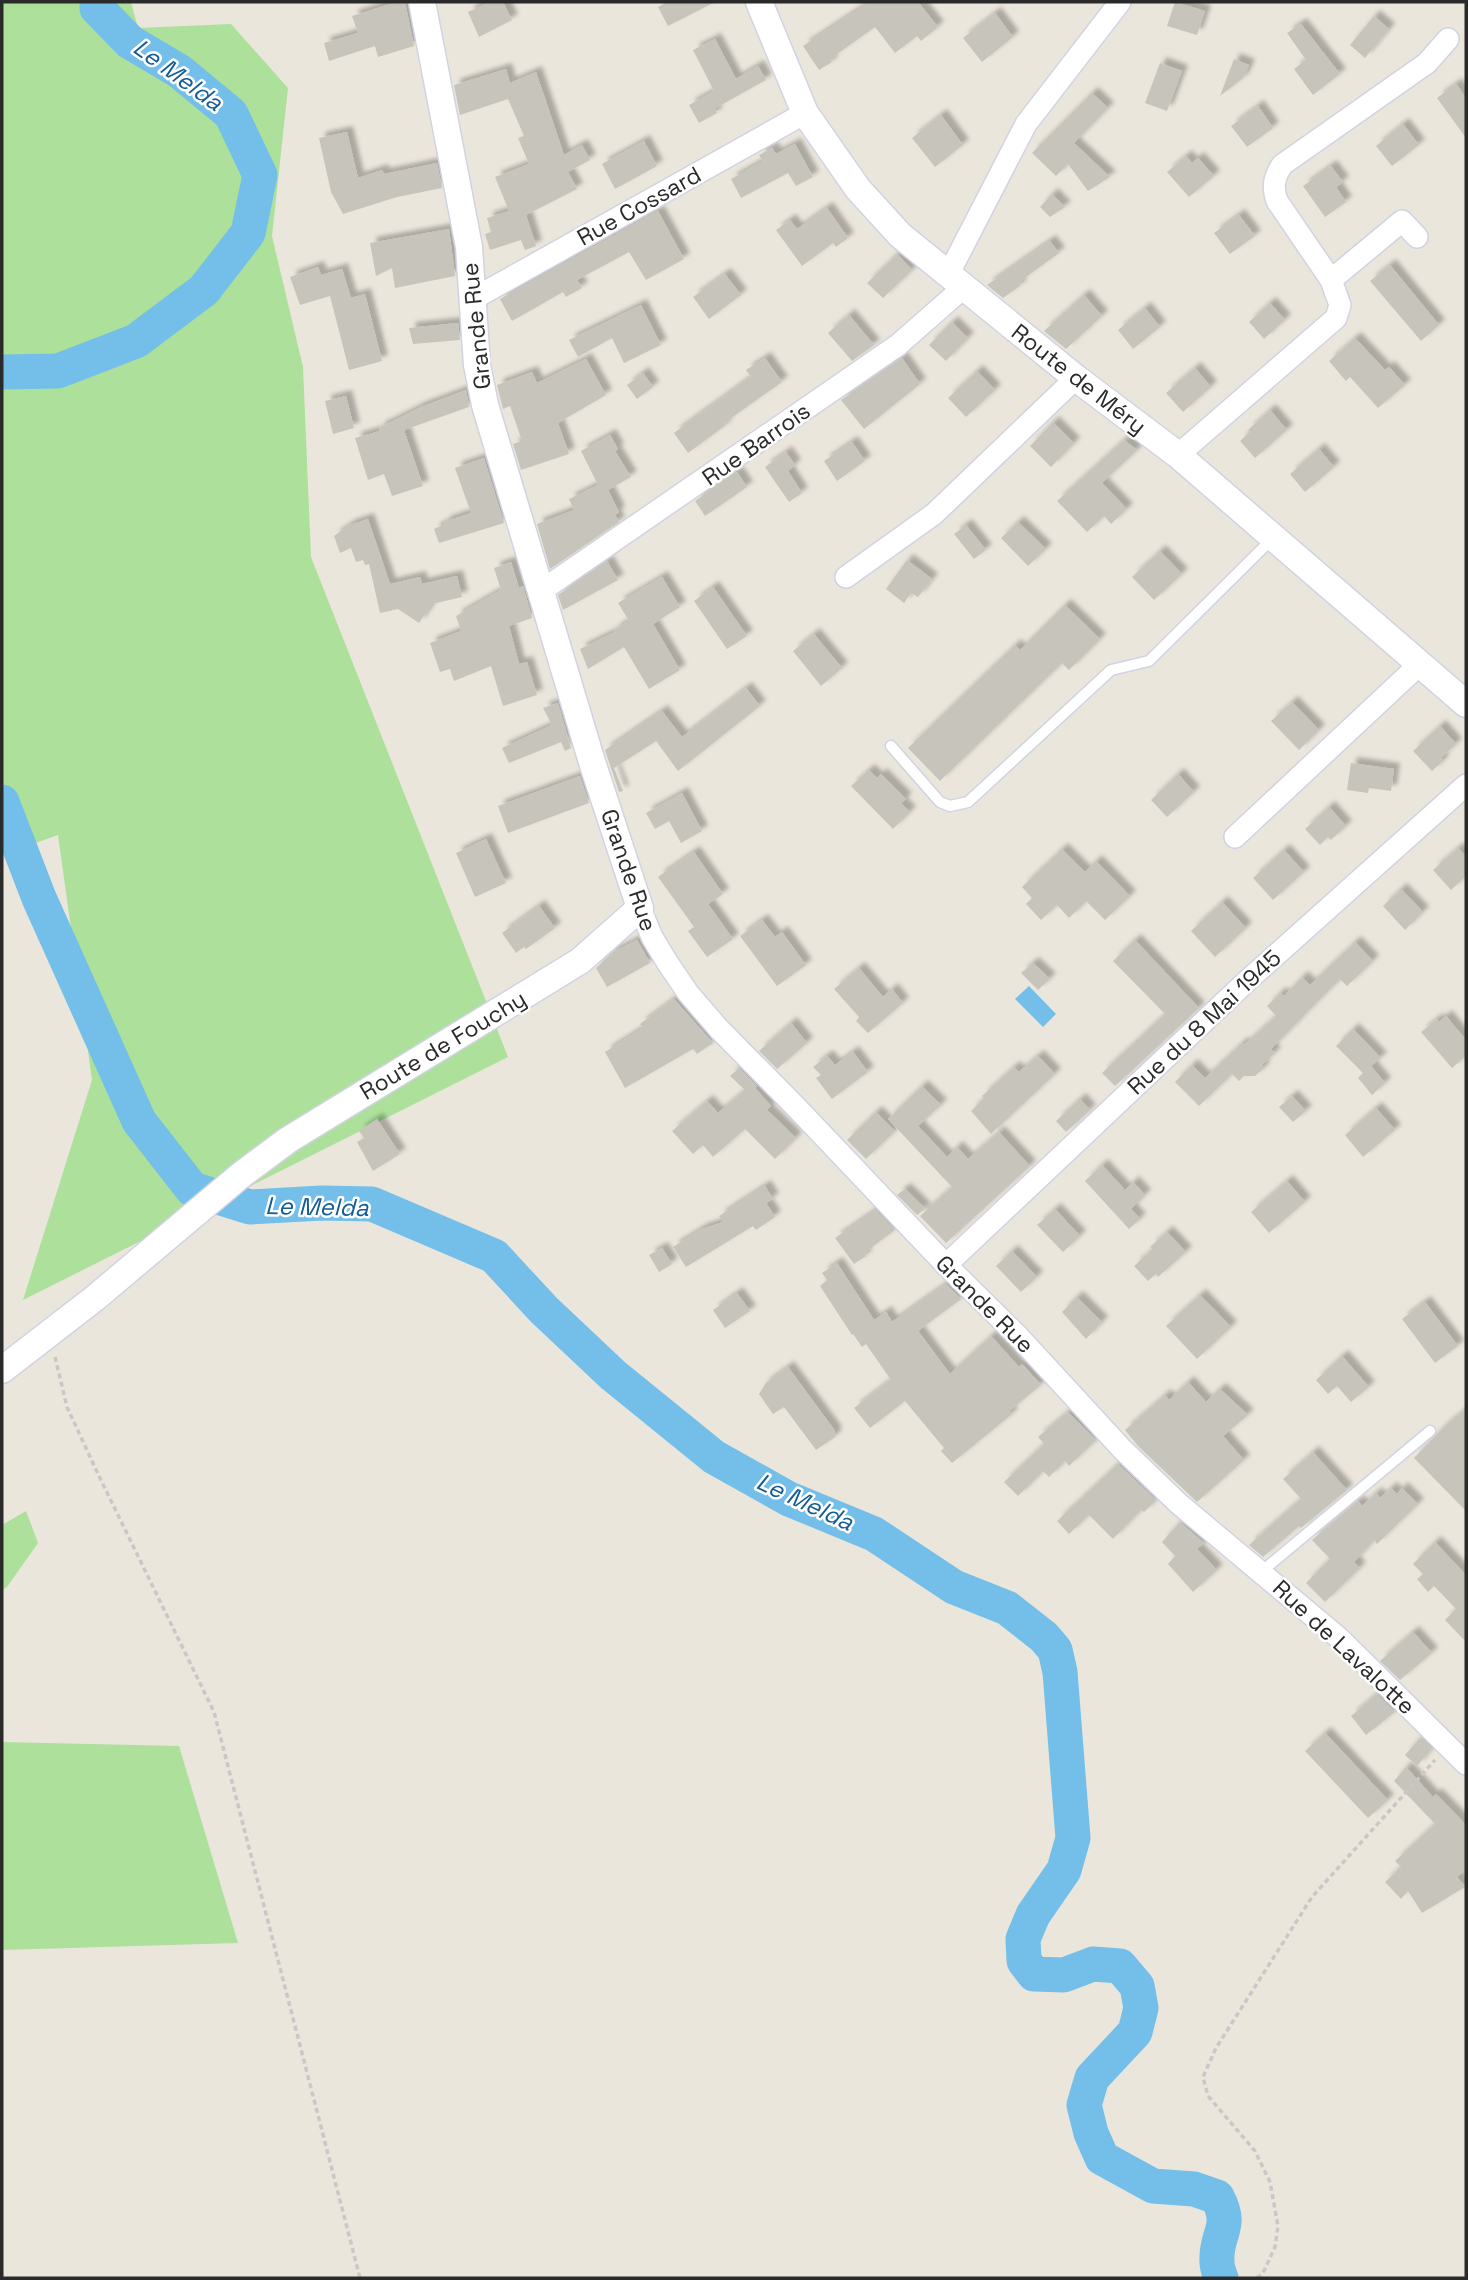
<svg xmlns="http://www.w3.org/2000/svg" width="1468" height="2280" viewBox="0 0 1468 2280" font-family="'Space Grotesk',sans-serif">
  <defs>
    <filter id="shadow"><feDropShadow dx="6" dy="-6" stdDeviation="2" flood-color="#0004"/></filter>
  </defs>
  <rect width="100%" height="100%" fill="#ebe6dc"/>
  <g fill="#ace09b">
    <path d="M 3,2 L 131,2 L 138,28 L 231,24 L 288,88 L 272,236 L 303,367 L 311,557 L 508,1057 L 23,1300 L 92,1080 L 58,835 L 2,855 Z"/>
    <path d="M 26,1511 L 38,1543 L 7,1587 L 2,1590 L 2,1525 Z"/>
    <path d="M 2,1742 L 179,1746 L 238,1943 L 2,1950 Z"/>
  </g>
  <path fill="#73bfe9" d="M 1029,986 L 1056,1014 L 1043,1027 L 1015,999 Z"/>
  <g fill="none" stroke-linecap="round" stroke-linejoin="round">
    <g stroke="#73bfe9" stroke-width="35">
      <path d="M 2,372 L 58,371 L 136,341 L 204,290 L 248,233 L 260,175 L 231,114 L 179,71 L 130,42 L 97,8 L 97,2"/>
      <path d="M 2,802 L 39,898 L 139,1121 L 192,1189 L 250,1207 L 322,1203 L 372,1204 L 494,1256 L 544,1310 L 613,1375 L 714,1457 L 789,1499 L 874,1534 L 954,1587 L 1007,1608 L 1044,1637 L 1055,1650 L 1060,1672 L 1073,1838 L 1064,1870 L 1033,1915 L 1023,1939 L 1024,1961 L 1034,1974 L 1064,1975 L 1093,1964 L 1120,1966 L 1137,1986 L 1141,2008 L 1135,2032 L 1092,2078 L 1084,2105 L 1091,2133 L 1102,2158 L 1153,2186 L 1194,2189 L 1217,2197 C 1234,2228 1215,2233 1217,2262 C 1217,2267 1219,2273 1221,2278"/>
    </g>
  </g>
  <g fill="#c7c4bb" filter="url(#shadow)">
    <path d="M 397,2 L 405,2 L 414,46 L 378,57 L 375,46 L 329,61 L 324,43 L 358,33 L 352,16 Z"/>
    <path d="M 490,2 L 503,2 L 512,20 L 479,37 L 468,12 Z"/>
    <path d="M 667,2 L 715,2 L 668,26 L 658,7 Z"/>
    <path d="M 870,2 L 918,2 L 938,27 L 921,41 L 917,36 L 895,53 L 875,27 L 830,59 L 832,62 L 819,70 L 803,46 Z"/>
    <path d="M 1175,2 L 1205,11 L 1197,35 L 1167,26 Z"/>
    <path d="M 995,13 L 1013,37 L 982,62 L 963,38 Z"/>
    <path d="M 1374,16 L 1389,29 L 1365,58 L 1350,45 Z"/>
    <path d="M 1301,24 L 1340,74 L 1313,95 L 1294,69 L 1306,60 L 1287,33 Z"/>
    <path d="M 715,39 L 736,79 L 758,66 L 766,80 L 714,109 L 717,113 L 699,123 L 689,105 L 714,91 L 693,50 Z"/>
    <path d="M 1234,59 L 1249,65 L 1243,78 L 1220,96 Z"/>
    <path d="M 1160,63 L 1182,71 L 1167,111 L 1145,103 Z"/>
    <path d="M 506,69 L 510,83 L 536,72 L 564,155 L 582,145 L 590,160 L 568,172 L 577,189 L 526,215 L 536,246 L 525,250 L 521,240 L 490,250 L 485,234 L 491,232 L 487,218 L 509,211 L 495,177 L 529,164 L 518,138 L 524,136 L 508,99 L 460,115 L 454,85 Z"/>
    <path d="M 1456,84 L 1466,98 L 1466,138 L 1437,98 Z"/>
    <path d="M 1092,93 L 1108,108 L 1074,143 L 1110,177 L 1088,191 L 1068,164 L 1056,176 L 1032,153 Z"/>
    <path d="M 1258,106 L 1273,128 L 1247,147 L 1231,126 Z"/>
    <path d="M 941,115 L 963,145 L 935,167 L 912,138 Z"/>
    <path d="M 1403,124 L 1419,145 L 1392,166 L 1376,146 Z"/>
    <path d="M 347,132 L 358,178 L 382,170 L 384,174 L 437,163 L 442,188 L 397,197 L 343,214 L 331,192 L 319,138 Z"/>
    <path d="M 644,141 L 657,166 L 615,189 L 602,164 Z"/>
    <path d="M 795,144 L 813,177 L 796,186 L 788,173 L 741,198 L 731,179 L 763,161 L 759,155 L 772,148 L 776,154 Z"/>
    <path d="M 1186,156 L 1192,163 L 1198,158 L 1214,176 L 1189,197 L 1167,172 Z"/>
    <path d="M 1331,166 L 1343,182 L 1336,187 L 1346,202 L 1325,217 L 1303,186 Z"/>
    <path d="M 1052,194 L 1065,207 L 1050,217 L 1040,207 Z"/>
    <path d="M 827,208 L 848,238 L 836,247 L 833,243 L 802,266 L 776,230 L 790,220 L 797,229 Z"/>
    <path d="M 658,211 L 684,259 L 646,280 L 629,252 L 577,280 L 582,288 L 566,297 L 563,292 L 512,321 L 500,299 Z"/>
    <path d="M 1239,215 L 1255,236 L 1230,254 L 1214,233 Z"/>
    <path d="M 449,229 L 455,276 L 395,288 L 392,268 L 376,276 L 370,243 Z"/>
    <path d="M 1050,241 L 1059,253 L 1019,282 L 1021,285 L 1003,298 L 987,285 Z"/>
    <path d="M 897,254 L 912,270 L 883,298 L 867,283 Z"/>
    <path d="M 1390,265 L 1439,325 L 1421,341 L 1370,281 Z"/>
    <path d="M 318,267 L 321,275 L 342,269 L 351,298 L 365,294 L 382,361 L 349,370 L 330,296 L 300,305 L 290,277 Z"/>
    <path d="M 725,274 L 741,295 L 709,319 L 693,297 Z"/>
    <path d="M 1084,295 L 1102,316 L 1066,349 L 1044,331 Z"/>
    <path d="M 1270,303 L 1285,320 L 1264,339 L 1249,322 Z"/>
    <path d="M 641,305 L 661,345 L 624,363 L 612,338 L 578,357 L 569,340 Z"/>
    <path d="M 1145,308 L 1160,327 L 1133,349 L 1118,330 Z"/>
    <path d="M 849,315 L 874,345 L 852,361 L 828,333 Z"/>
    <path d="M 952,322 L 968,338 L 946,361 L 929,345 Z"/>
    <path d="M 458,323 L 460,340 L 413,344 L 409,328 Z"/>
    <path d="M 1355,338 L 1385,370 L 1389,367 L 1405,385 L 1378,408 L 1350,377 L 1346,381 L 1329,361 Z"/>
    <path d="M 765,358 L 782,382 L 724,423 L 726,425 L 688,453 L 674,433 L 751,377 L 746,370 Z"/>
    <path d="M 902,358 L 920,384 L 864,429 L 841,400 Z"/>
    <path d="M 586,359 L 606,395 L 558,423 L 569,454 L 521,470 L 513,444 L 522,441 L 510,406 L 503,409 L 497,385 L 532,372 L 537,383 Z"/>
    <path d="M 1195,368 L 1211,387 L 1183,412 L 1166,393 Z"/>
    <path d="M 977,371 L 995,390 L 966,417 L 948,398 Z"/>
    <path d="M 643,373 L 653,387 L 637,399 L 627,385 Z"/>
    <path d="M 466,390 L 469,407 L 404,430 L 423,486 L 392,496 L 384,474 L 368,480 L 355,438 L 380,431 L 379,428 L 421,407 Z"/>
    <path d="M 346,396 L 354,428 L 333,434 L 325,401 Z"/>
    <path d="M 1270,410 L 1287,430 L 1255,458 L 1240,441 L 1250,432 L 1248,430 Z"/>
    <path d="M 1053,422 L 1074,443 L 1051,467 L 1030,446 Z"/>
    <path d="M 610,435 L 618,449 L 615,451 L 631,477 L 608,490 L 619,512 L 615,515 L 619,522 L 550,569 L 537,524 L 574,510 L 569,499 L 598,485 L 581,451 Z"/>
    <path d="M 1124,440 L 1137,450 L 1102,483 L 1127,509 L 1111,524 L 1104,516 L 1087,532 L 1057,501 Z"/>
    <path d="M 852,442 L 865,461 L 837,481 L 824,461 Z"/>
    <path d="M 1319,449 L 1334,467 L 1305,492 L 1290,474 Z"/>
    <path d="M 786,452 L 795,465 L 788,471 L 802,493 L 789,502 L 765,467 Z"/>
    <path d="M 484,458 L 504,523 L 439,543 L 434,529 L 445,524 L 444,522 L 471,513 L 455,468 Z"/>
    <path d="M 737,472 L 747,487 L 705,516 L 695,501 Z"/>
    <path d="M 368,519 L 390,584 L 420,577 L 422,584 L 457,576 L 462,597 L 432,604 L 419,623 L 398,609 L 380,613 L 369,564 L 365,565 L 363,560 L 356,562 L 351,548 L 340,553 L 334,536 L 350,525 Z"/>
    <path d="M 1018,522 L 1046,549 L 1028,566 L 1001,538 Z"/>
    <path d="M 966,525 L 986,550 L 974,559 L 954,534 Z"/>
    <path d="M 1160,551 L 1182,574 L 1154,600 L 1132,577 Z"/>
    <path d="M 907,560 L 932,579 L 918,597 L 911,593 L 904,603 L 886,589 Z"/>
    <path d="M 607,561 L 618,580 L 563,610 L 558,595 Z"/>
    <path d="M 511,562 L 519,588 L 523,586 L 532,618 L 509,626 L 519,664 L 527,662 L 537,695 L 503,706 L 491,666 L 454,681 L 450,669 L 440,672 L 430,643 L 461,631 L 456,616 L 501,590 L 494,568 Z"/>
    <path d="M 662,577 L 680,607 L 653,624 L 680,670 L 649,689 L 624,647 L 588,669 L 580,649 L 615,632 L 614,630 L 629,621 L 618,603 Z"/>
    <path d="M 713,587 L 747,636 L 727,649 L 694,601 Z"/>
    <path d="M 1065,605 L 1100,639 L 1069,670 L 1062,663 L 940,781 L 908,748 L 1015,645 L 1020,650 Z"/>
    <path d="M 814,634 L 842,668 L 821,686 L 793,651 Z"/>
    <path d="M 746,688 L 760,706 L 678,771 L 656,741 L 614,768 L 623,791 L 619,792 L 605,750 L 662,711 L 682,737 Z"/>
    <path d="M 1292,702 L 1319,730 L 1299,750 L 1271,721 Z"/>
    <path d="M 558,703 L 571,748 L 565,751 L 561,742 L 509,763 L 502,748 L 552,725 L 543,708 Z"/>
    <path d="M 1440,726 L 1456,744 L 1441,758 L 1443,761 L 1432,771 L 1413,751 Z"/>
    <path d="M 1351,763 L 1394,769 L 1391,791 L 1369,788 L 1368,793 L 1347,790 Z"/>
    <path d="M 869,770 L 877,778 L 881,774 L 906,799 L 901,803 L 910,812 L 893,829 L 851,786 Z"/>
    <path d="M 1178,774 L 1194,792 L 1167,817 L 1151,800 Z"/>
    <path d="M 580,776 L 589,803 L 508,833 L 498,806 Z"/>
    <path d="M 682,793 L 702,831 L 681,843 L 669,821 L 655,829 L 646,813 Z"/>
    <path d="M 1329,807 L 1346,826 L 1331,840 L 1328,837 L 1320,845 L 1305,829 Z"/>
    <path d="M 486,839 L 506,883 L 475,897 L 456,853 Z"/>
    <path d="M 1458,848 L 1466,857 L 1466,876 L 1451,890 L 1433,870 Z"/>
    <path d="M 1062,849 L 1085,872 L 1096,861 L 1130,896 L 1105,920 L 1086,901 L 1069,918 L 1057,905 L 1041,920 L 1026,904 L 1032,898 L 1022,887 Z"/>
    <path d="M 1284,850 L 1304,872 L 1273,900 L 1253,878 Z"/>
    <path d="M 694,852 L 723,894 L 708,904 L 733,939 L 707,957 L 688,931 L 694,927 L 658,877 Z"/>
    <path d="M 1401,889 L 1423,912 L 1405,930 L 1383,906 Z"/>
    <path d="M 1222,902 L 1246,928 L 1215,957 L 1191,931 Z"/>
    <path d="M 539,906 L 555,928 L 526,949 L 524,947 L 516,953 L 502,933 Z"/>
    <path d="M 762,920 L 775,937 L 782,932 L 806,965 L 777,986 L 740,936 Z"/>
    <path d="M 637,940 L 650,963 L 607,987 L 596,968 L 613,952 Z"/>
    <path d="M 1135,940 L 1199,1008 L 1115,1086 L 1102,1073 L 1165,1014 L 1113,961 Z"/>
    <path d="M 1355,942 L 1373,961 L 1347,986 L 1340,979 L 1271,1049 L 1275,1053 L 1263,1064 L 1263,1069 L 1255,1076 L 1244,1076 L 1239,1081 L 1232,1074 L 1199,1106 L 1175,1082 L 1192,1065 L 1205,1078 L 1242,1043 L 1244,1045 L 1276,1016 L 1267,1006 L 1280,993 L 1284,996 L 1302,977 L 1310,985 Z"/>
    <path d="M 1033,963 L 1050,979 L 1038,990 L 1021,973 Z"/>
    <path d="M 859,968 L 883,997 L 892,989 L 903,1003 L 868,1033 L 856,1021 L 859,1017 L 834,989 Z"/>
    <path d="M 674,999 L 713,1043 L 697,1054 L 693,1049 L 625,1088 L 605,1052 L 643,1028 L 640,1024 Z"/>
    <path d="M 1446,1016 L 1466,1040 L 1466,1056 L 1452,1068 L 1421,1032 L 1437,1019 L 1439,1022 Z"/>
    <path d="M 791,1023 L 807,1043 L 777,1069 L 759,1051 Z"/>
    <path d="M 1353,1029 L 1381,1058 L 1371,1066 L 1385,1083 L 1372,1095 L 1358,1078 L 1363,1073 L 1336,1046 Z"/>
    <path d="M 853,1052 L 868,1072 L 832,1099 L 816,1078 L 821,1075 L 813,1067 L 827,1056 L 835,1065 Z"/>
    <path d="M 1038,1056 L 1055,1074 L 991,1134 L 971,1111 L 984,1098 L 982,1096 L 1014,1067 L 1019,1072 Z"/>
    <path d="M 739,1068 L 757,1086 L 755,1088 L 771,1106 L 767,1110 L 796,1138 L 775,1159 L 745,1129 L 713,1157 L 703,1145 L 693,1154 L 672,1131 L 707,1101 L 718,1113 L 745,1090 L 730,1076 Z"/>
    <path d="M 922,1086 L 941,1105 L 918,1126 L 947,1157 L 957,1147 L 968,1159 L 999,1132 L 1030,1166 L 946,1243 L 920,1216 L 952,1187 L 888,1119 Z"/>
    <path d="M 1292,1096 L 1306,1111 L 1293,1122 L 1279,1107 Z"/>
    <path d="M 1080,1099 L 1090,1110 L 1066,1132 L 1056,1121 Z"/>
    <path d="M 1376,1108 L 1395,1130 L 1363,1157 L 1345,1135 Z"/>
    <path d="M 876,1112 L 895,1131 L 866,1159 L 847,1140 Z"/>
    <path d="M 377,1119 L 400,1154 L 373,1171 L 357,1142 L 364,1138 L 359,1131 Z"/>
    <path d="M 1102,1165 L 1125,1190 L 1133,1182 L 1145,1195 L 1131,1209 L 1140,1219 L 1129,1229 L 1085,1181 Z"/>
    <path d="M 1287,1181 L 1305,1202 L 1269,1233 L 1251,1212 Z"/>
    <path d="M 765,1186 L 773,1199 L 766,1203 L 775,1217 L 756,1230 L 753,1226 L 686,1267 L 673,1247 L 702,1229 L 723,1222 L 719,1216 Z"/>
    <path d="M 905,1189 L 925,1209 L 917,1215 L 897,1195 Z"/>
    <path d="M 1055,1209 L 1080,1236 L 1063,1252 L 1037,1225 Z"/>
    <path d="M 876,1210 L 895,1230 L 864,1253 L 866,1256 L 854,1264 L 835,1238 Z"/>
    <path d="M 1167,1232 L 1186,1252 L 1158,1277 L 1156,1274 L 1148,1281 L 1134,1266 L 1153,1249 L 1150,1247 Z"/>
    <path d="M 662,1248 L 672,1264 L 659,1272 L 649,1255 Z"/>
    <path d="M 1012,1251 L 1037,1277 L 1021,1292 L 996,1266 Z"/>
    <path d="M 837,1263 L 874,1320 L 886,1312 L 892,1322 L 946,1284 L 961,1299 L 918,1331 L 950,1374 L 991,1336 L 1019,1367 L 1022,1364 L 1041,1385 L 1009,1411 L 1012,1414 L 952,1463 L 941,1451 L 944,1448 L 905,1401 L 870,1428 L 854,1408 L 891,1380 L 866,1344 L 862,1347 L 853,1334 L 852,1335 L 820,1286 L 827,1280 L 822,1273 Z"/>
    <path d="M 737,1293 L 750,1311 L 725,1328 L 713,1310 Z"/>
    <path d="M 1200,1295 L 1231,1327 L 1197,1359 L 1166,1326 Z"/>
    <path d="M 1077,1297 L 1102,1322 L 1086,1339 L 1062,1312 Z"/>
    <path d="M 1425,1302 L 1458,1346 L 1435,1363 L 1402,1319 Z"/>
    <path d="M 1342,1356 L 1369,1387 L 1351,1402 L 1337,1386 L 1328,1394 L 1316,1380 Z"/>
    <path d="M 788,1367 L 835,1431 L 835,1437 L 816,1450 L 784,1407 L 773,1414 L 759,1394 L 766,1383 Z"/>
    <path d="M 1188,1382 L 1206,1402 L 1220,1389 L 1248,1415 L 1223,1436 L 1244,1460 L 1197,1502 L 1138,1446 L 1125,1430 L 1165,1395 L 1169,1400 Z"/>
    <path d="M 1466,1409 L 1466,1511 L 1414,1458 L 1444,1427 Z"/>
    <path d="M 1068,1412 L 1096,1440 L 1069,1466 L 1065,1461 L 1049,1477 L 1043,1471 L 1018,1496 L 1004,1482 L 1044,1444 L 1038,1437 Z"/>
    <path d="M 1313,1452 L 1347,1490 L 1301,1528 L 1299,1526 L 1263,1557 L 1249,1545 L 1301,1499 L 1283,1479 Z"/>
    <path d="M 1118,1464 L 1156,1500 L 1144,1512 L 1141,1510 L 1113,1539 L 1089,1515 L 1069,1534 L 1057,1521 Z"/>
    <path d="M 1391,1488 L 1397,1494 L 1402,1488 L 1418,1504 L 1377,1544 L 1374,1540 L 1354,1562 L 1360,1568 L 1325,1602 L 1306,1583 L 1330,1559 L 1312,1540 L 1358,1501 L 1362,1506 L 1376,1493 L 1380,1498 Z"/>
    <path d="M 1180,1522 L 1204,1543 L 1197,1549 L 1217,1570 L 1193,1592 L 1168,1564 L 1175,1556 L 1162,1542 Z"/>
    <path d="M 1435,1542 L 1466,1575 L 1466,1642 L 1445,1620 L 1456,1609 L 1434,1586 L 1428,1592 L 1417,1579 L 1423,1574 L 1413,1564 Z"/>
    <path d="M 1413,1632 L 1432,1653 L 1400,1680 L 1380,1661 Z"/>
    <path d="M 1377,1694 L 1395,1712 L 1366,1735 L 1351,1716 Z"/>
    <path d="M 1325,1733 L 1388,1800 L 1368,1818 L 1305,1751 Z"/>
    <path d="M 1421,1737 L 1432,1748 L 1417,1766 L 1405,1755 Z"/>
    <path d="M 1406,1767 L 1433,1797 L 1436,1794 L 1466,1825 L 1466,1869 L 1457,1877 L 1465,1887 L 1422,1913 L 1408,1891 L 1401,1899 L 1385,1882 L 1401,1867 L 1395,1861 L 1435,1824 L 1394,1781 Z"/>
  </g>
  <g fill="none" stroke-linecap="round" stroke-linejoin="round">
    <defs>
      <g id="service">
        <path d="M 891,746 L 940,802 L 950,806 L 968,802 L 1111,670 L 1149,661 L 1272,539"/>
        <path d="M 1261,1572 L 1430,1431"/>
      </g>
      <g id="minor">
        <path d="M 948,275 L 1026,124 L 1120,2"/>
        <path d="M 1331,280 L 1402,221 L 1417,237"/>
        <path d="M 473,299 L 805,113"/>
        <path d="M 1178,455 L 1336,318 L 1340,305 L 1331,280 L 1277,201 C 1272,186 1274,178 1282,165 L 1427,63 L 1448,39"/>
        <path d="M 846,577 L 934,514 L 1076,378"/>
        <path d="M 541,591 L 898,345 L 963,288"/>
        <path d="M 1235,837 L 1420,664"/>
        <path d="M 640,908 L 652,937 L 667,962 L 688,993 L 719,1029 L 796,1107 L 946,1265 L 1019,1337 L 1122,1449 L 1178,1503 L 1339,1638 L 1466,1764"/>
        <path d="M 946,1265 L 1248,980 L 1466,785"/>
      </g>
      <g id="tertiary">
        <path d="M 759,2 L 805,113 L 858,189 L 900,235 L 1076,378 L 1178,455 L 1466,704"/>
        <path d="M 2,1370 L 95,1298 L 241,1175 L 288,1140 L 580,961 L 640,908 L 592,762 L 485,405 L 477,365 L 469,247 L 422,2"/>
      </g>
    </defs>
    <use href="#service" stroke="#d1d3e2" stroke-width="13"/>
    <use href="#minor" stroke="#d1d3e2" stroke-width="24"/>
    <use href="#tertiary" stroke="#d1d3e2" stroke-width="29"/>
    <g stroke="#c8c8c8" stroke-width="3.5" stroke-dasharray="5 3.5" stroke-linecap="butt">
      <path d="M 55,1357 L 67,1407 L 98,1474 L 214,1712 L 360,2278"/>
      <path d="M 1257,2278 L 1263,2273 L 1275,2247 L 1278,2226 L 1270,2182 L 1255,2151 L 1208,2096 L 1203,2077 L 1216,2048 L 1312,1897 L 1435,1760"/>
    </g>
    <use href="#service" stroke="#fff" stroke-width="10"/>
    <use href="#minor" stroke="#fff" stroke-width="21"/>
    <use href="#tertiary" stroke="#fff" stroke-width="26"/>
  </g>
  <g text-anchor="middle" stroke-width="5" stroke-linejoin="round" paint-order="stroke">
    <g font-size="23" fill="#2a2a2a" stroke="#fff">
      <text transform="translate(639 206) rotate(-29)" y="8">Rue Cossard</text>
      <text transform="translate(476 326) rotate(-96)" y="8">Grande Rue</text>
      <text transform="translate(1079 379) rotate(38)" y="8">Route de Méry</text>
      <text transform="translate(756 444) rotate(-35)" y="8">Rue Barrois</text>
      <text transform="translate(629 870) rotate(71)" y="8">Grande Rue</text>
      <text transform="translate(1204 1022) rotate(-43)" y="8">Rue du 8 Mai 1945</text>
      <text transform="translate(443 1045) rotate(-31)" y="8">Route de Fouchy</text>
      <text transform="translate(985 1304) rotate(45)" y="8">Grande Rue</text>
      <text transform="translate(1344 1647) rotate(43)" y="8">Rue de Lavalotte</text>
    </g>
    <g font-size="24" font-style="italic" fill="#135c95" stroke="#fff">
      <text transform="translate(178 75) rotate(36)" y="8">Le Melda</text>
      <text transform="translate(317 1207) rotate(1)" y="8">Le Melda</text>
      <text transform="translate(805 1502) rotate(25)" y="8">Le Melda</text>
    </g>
  </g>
  <rect width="1468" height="2280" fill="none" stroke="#2a2a2a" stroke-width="7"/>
</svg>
